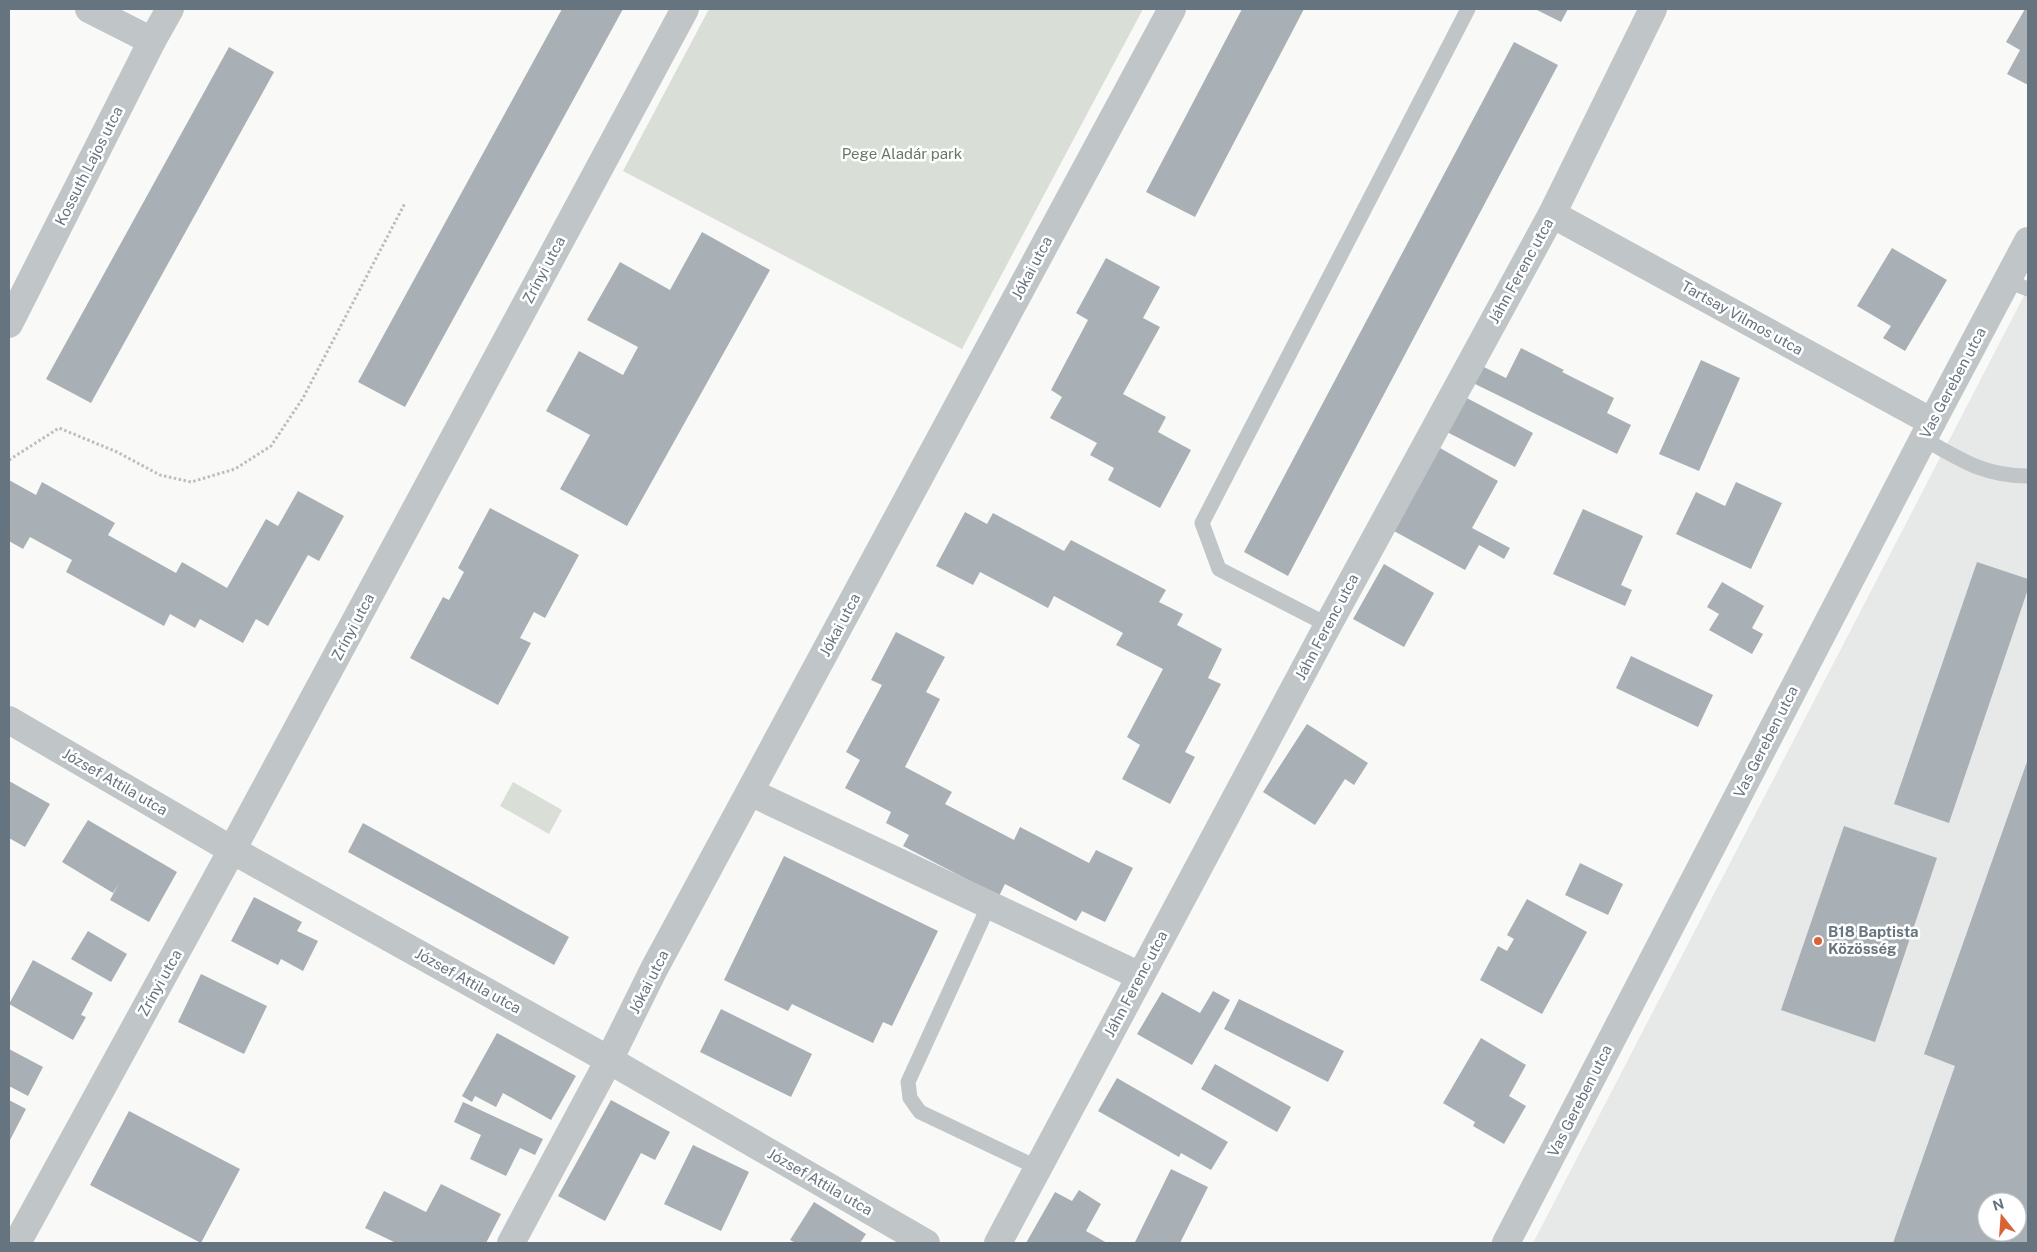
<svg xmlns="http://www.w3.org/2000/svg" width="2037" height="1252" viewBox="0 0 2037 1252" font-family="'Public Sans',sans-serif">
  <rect width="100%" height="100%" fill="#f9f9f7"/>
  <path fill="#e7e8e8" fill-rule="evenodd" d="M 2028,288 L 2028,1243 L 1533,1243 ZM 1987,1202 L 2017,1202 L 2017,1232 L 1987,1232 Z"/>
  <g fill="#d9ded7">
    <path d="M 709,9 L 1143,9 L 962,349 L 623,171 Z"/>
    <path d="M 513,782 L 562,810 L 549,834 L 500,806 Z"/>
  </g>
  <g fill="#a8b0b6" fill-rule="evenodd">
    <path d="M 562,9 L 623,9 L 405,407 L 358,382 Z"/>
    <path d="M 1242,9 L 1304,9 L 1195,217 L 1146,192 Z"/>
    <path d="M 1535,9 L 1568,9 L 1561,22 Z"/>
    <path d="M 2025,9 L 2028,9 L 2028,85 L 2007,74 L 2020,50 L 2006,42 Z"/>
    <path d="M 1514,42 L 1558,65 L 1288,576 L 1244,552 Z"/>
    <path d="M 229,47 L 274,72 L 91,403 L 46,379 Z"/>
    <path d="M 702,232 L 770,270 L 627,526 L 560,489 L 590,435 L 546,411 L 579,351 L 623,375 L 638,347 L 587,320 L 620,262 L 670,290 Z"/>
    <path d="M 1892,248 L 1947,280 L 1905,351 L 1883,338 L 1891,326 L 1857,306 Z"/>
    <path d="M 1106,258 L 1160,287 L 1143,318 L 1160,327 L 1123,394 L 1166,417 L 1158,432 L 1191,450 L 1160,508 L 1108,480 L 1114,468 L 1090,455 L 1097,443 L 1050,418 L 1062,397 L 1051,390 L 1088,320 L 1076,313 Z"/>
    <path d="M 1521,348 L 1564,370 L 1562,372 L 1614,398 L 1607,413 L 1631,425 L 1617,454 L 1471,382 L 1480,365 L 1506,378 Z"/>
    <path d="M 1701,360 L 1740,378 L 1699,471 L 1659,454 Z"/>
    <path d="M 1463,396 L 1533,433 L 1515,467 L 1445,431 Z"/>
    <path d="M 1440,448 L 1498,481 L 1472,528 L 1510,548 L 1504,559 L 1479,545 L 1465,570 L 1394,531 Z"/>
    <path d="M 9,480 L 36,495 L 42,482 L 115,523 L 108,535 L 176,573 L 182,562 L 227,588 L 266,519 L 278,526 L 298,491 L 344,516 L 319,561 L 308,555 L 268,626 L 256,619 L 243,643 L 200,619 L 195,628 L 170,614 L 164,626 L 66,572 L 72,560 L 30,537 L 23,549 L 9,541 Z"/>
    <path d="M 1736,482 L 1782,503 L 1751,569 L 1676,534 L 1696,492 L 1725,506 Z"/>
    <path d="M 490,508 L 579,555 L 545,618 L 534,612 L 520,638 L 531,643 L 498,705 L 410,658 L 443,597 L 449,600 L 464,572 L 458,568 Z"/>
    <path d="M 1583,509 L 1643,536 L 1621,585 L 1632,590 L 1625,606 L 1553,574 Z"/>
    <path d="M 965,512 L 987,524 L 993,513 L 1064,551 L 1071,540 L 1166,590 L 1159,602 L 1183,614 L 1177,625 L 1222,649 L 1208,678 L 1221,684 L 1185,752 L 1195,757 L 1170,804 L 1122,779 L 1140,745 L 1127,737 L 1163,669 L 1116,645 L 1123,633 L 1054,596 L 1048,608 L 980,572 L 973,585 L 936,566 Z"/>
    <path d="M 1977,562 L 2028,579 L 2028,589 L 1949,823 L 1894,804 Z"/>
    <path d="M 1384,564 L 1434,593 L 1404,647 L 1353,619 Z"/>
    <path d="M 1722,582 L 1764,606 L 1752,628 L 1763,634 L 1752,654 L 1709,630 L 1719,614 L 1707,607 Z"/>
    <path d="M 896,632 L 945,657 L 926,692 L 940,699 L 905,767 L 952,792 L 945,804 L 1014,840 L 1020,827 L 1089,863 L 1096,850 L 1133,868 L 1105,922 L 1082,911 L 1076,921 L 1005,884 L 999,896 L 903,846 L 909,835 L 886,823 L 891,812 L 845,788 L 860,760 L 846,752 L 882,685 L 871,680 Z"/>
    <path d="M 1631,656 L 1713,695 L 1698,727 L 1616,688 Z"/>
    <path d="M 1307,724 L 1368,763 L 1354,785 L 1345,779 L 1315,825 L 1263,792 Z"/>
    <path d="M 2028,759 L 2028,1243 L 1893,1243 L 1955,1066 L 1924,1054 ZM 1987,1202 L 2017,1202 L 2017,1232 L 1987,1232 Z"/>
    <path d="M 9,781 L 50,804 L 25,847 L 9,838 Z"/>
    <path d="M 88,820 L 177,872 L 149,922 L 110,900 L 119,883 L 113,893 L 62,862 Z"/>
    <path d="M 363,823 L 569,937 L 554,965 L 348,852 Z"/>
    <path d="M 1844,826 L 1937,858 L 1875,1042 L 1781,1010 Z"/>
    <path d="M 784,856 L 938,931 L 892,1026 L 883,1022 L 873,1043 L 792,1004 L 788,1011 L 724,980 Z"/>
    <path d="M 1580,863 L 1623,884 L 1608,915 L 1565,895 Z"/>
    <path d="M 254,897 L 302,922 L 297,931 L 318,941 L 303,971 L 281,959 L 278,965 L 231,941 Z"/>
    <path d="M 1527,899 L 1587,932 L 1542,1014 L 1480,980 L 1498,946 L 1507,951 L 1514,939 L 1507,935 Z"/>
    <path d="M 88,931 L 127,954 L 111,982 L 71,959 Z"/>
    <path d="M 33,960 L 93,993 L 81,1015 L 86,1017 L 73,1040 L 9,1004 Z"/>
    <path d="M 201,974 L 267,1006 L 244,1054 L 178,1022 Z"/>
    <path d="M 1213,991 L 1230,1000 L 1192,1065 L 1137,1034 L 1162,992 L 1200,1013 Z"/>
    <path d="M 1239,999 L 1344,1051 L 1328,1082 L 1224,1029 Z"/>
    <path d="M 721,1009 L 812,1054 L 791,1097 L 700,1052 Z"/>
    <path d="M 497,1033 L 576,1076 L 551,1120 L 503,1093 L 496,1107 L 475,1096 L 472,1102 L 462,1096 Z"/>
    <path d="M 1481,1038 L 1526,1065 L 1509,1096 L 1526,1106 L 1504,1144 L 1473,1126 L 1475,1122 L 1443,1103 Z"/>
    <path d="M 9,1049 L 43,1067 L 28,1096 L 9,1086 Z"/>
    <path d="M 1215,1064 L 1291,1107 L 1277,1132 L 1201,1089 Z"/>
    <path d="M 1117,1078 L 1228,1142 L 1211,1170 L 1181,1153 L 1179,1157 L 1098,1111 Z"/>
    <path d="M 9,1100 L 26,1109 L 9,1142 Z"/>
    <path d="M 611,1100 L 670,1132 L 655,1160 L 641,1153 L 605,1221 L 558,1196 Z"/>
    <path d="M 463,1102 L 543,1139 L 535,1155 L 520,1148 L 506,1176 L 470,1159 L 481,1135 L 454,1122 Z"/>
    <path d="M 129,1111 L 240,1169 L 201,1243 L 90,1185 Z"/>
    <path d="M 693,1145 L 749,1172 L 721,1231 L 664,1204 Z"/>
    <path d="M 1171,1169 L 1208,1187 L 1180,1243 L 1139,1243 L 1135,1242 Z"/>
    <path d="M 441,1184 L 501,1214 L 486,1243 L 396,1243 L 365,1228 L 384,1191 L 426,1212 Z"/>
    <path d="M 1079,1190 L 1101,1204 L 1086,1231 L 1107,1243 L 1026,1243 L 1055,1192 L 1072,1201 Z"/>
    <path d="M 814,1202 L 866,1234 L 860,1243 L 796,1243 L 790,1240 Z"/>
  </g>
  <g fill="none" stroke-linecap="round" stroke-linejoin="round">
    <path stroke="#bbbec0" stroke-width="3" stroke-dasharray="2.5 2.5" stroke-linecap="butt" d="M 9,460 L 59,428 L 117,452 L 160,475 L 191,482 L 235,469 L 271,446 L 303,398 L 405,203"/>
    <g stroke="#c0c5c8" stroke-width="15">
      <path d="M 2007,281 L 2028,289"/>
      <path d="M 1924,439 C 1961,460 1984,476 2028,476"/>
      <path d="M 1328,625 L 1219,569 L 1202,523 L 1468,9"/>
      <path d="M 989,905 L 908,1082 L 910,1098 L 920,1112 L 1038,1168"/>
    </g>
    <g stroke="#c0c5c8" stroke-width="28">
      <path d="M 89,9 L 152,41"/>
      <path d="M 1552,214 L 1932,422"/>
      <path d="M 9,324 L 152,41 L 170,9"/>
      <path d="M 9,720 L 232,850 L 609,1060 L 926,1243"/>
      <path d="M 750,792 L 1140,976"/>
      <path d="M 17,1243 L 232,850 L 685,9"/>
      <path d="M 511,1243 L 609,1060 L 654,969 L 1172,9"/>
      <path d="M 998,1243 L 1328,625 L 1552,214 L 1653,9"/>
      <path d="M 1506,1243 L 1932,422 L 2028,241"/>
    </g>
  </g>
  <circle fill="#d96337" stroke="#fff" stroke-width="2" cx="1818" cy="941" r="5"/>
  <g text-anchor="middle" stroke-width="5" stroke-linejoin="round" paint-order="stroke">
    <g font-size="15" fill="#677965" stroke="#fff">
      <text x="902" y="159">Pege Aladár park</text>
    </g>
    <g font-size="15" fill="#667480" stroke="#fff">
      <text transform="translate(89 166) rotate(-63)" y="5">Kossuth Lajos utca</text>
      <text transform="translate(1032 268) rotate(-62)" y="5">Jókai utca</text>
      <text transform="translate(544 270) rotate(-62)" y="5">Zrínyi utca</text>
      <text transform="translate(1521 271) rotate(-61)" y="5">Jáhn Ferenc utca</text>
      <text transform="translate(1742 318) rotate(29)" y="5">Tartsay Vilmos utca</text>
      <text transform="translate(1953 383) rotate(-62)" y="5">Vas Gereben utca</text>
      <text transform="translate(840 625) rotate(-62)" y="5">Jókai utca</text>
      <text transform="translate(353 627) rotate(-62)" y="5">Zrínyi utca</text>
      <text transform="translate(1327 627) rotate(-62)" y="5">Jáhn Ferenc utca</text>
      <text transform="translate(1766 742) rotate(-63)" y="5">Vas Gereben utca</text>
      <text transform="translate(115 782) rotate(30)" y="5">József Attila utca</text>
      <text transform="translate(468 981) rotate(29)" y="5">József Attila utca</text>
      <text transform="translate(649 982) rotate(-63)" y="5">Jókai utca</text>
      <text transform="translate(160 983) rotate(-61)" y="5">Zrínyi utca</text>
      <text transform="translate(1136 984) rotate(-62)" y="5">Jáhn Ferenc utca</text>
      <text transform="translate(1580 1101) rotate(-63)" y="5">Vas Gereben utca</text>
      <text transform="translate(820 1182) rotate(30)" y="5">József Attila utca</text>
    </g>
    <g font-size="15" font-weight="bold" fill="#667480" stroke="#fff" text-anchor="start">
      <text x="1828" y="937">B18 Baptista<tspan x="1828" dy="17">Közösség</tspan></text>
    </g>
  </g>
  <rect width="2037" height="1252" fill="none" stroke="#667480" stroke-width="20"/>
  <g transform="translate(2002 1217) rotate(343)"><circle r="24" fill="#ffffff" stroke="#c2c7cc"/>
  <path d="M0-4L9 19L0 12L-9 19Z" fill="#d96337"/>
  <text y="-8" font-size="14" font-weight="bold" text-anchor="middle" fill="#667480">N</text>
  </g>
</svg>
